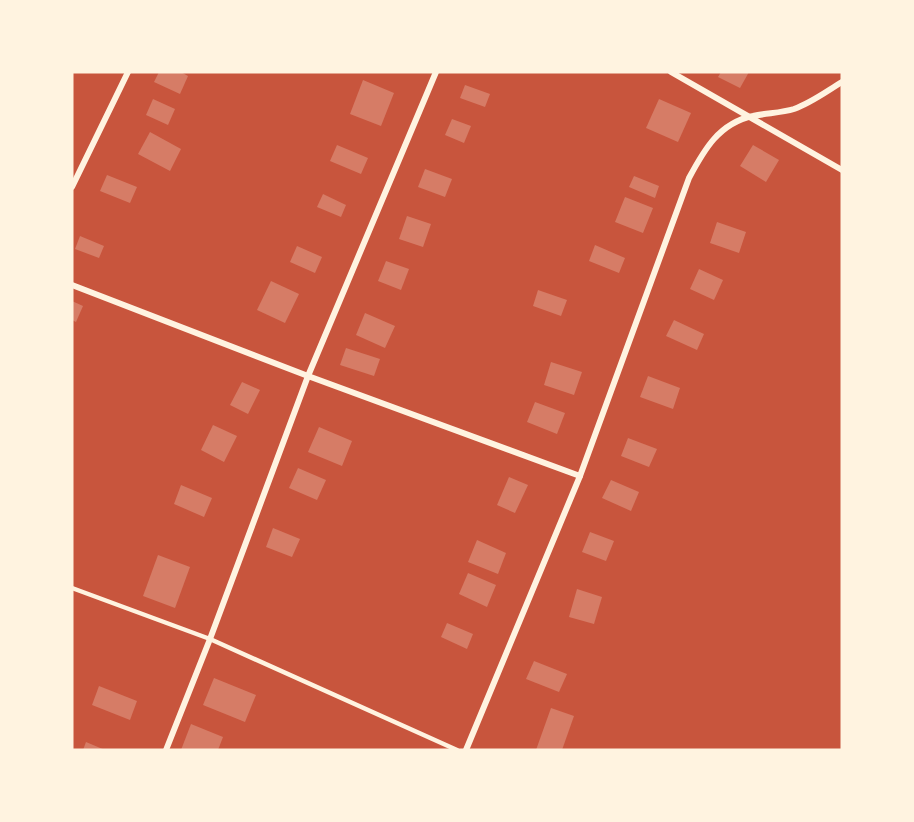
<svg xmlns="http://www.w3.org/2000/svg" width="914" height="822" viewBox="0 0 914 822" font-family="'PT Sans',sans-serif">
  <rect width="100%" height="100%" fill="#c8553d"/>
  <g fill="#d67c66">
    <path d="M 159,72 L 181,72 L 188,76 L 180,94 L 154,82 Z"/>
    <path d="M 721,72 L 749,72 L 740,88 L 718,77 Z"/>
    <path d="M 363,80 L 394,93 L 381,126 L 350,114 Z"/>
    <path d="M 465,85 L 490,94 L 485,107 L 460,98 Z"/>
    <path d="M 153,99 L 175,109 L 168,125 L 146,115 Z"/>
    <path d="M 659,99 L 691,113 L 678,142 L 646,128 Z"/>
    <path d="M 452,119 L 471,126 L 464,143 L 445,135 Z"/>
    <path d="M 150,132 L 181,149 L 170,171 L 138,154 Z"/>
    <path d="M 337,145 L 368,158 L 361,174 L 330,161 Z"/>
    <path d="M 753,145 L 779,160 L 766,182 L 740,166 Z"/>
    <path d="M 425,169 L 452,179 L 445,197 L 418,187 Z"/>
    <path d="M 107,175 L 137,187 L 130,203 L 100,191 Z"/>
    <path d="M 634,176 L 659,186 L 655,198 L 629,187 Z"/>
    <path d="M 323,194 L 346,205 L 341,217 L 317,207 Z"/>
    <path d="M 625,197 L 653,208 L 643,233 L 615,222 Z"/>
    <path d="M 407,216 L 431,224 L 423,247 L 399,239 Z"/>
    <path d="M 717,222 L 746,232 L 739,253 L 710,243 Z"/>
    <path d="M 80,236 L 104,246 L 99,258 L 75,249 Z"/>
    <path d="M 595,245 L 625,258 L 619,273 L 589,261 Z"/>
    <path d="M 297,246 L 322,257 L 315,273 L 290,262 Z"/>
    <path d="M 386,261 L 409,269 L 401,290 L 378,281 Z"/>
    <path d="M 699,269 L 723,280 L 714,300 L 690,289 Z"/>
    <path d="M 271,281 L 299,294 L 285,323 L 257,310 Z"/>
    <path d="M 538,290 L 567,300 L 561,316 L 533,306 Z"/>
    <path d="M 72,301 L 83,306 L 76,322 L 72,320 Z"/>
    <path d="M 365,313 L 395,326 L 385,348 L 356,335 Z"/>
    <path d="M 674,320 L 704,334 L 697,350 L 666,336 Z"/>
    <path d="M 346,348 L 380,359 L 374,376 L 340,365 Z"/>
    <path d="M 551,362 L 582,372 L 574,395 L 544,385 Z"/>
    <path d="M 648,376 L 680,388 L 673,409 L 640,397 Z"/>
    <path d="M 242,382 L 260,390 L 248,414 L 230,405 Z"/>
    <path d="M 535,402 L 565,413 L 557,434 L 527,422 Z"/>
    <path d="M 213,425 L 237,436 L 224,462 L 201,450 Z"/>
    <path d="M 319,427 L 352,441 L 342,466 L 308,452 Z"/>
    <path d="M 628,438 L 657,449 L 649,467 L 621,456 Z"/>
    <path d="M 298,468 L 326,480 L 317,500 L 289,488 Z"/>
    <path d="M 509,477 L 528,485 L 515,513 L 497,505 Z"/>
    <path d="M 611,480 L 639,492 L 631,511 L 602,498 Z"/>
    <path d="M 181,485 L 212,498 L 204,517 L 174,504 Z"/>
    <path d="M 273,528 L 300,539 L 292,557 L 266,547 Z"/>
    <path d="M 590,532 L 614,541 L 606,561 L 582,552 Z"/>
    <path d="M 477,540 L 506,553 L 498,574 L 468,562 Z"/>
    <path d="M 158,555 L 190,567 L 175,608 L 143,596 Z"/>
    <path d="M 468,573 L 496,585 L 487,607 L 459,594 Z"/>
    <path d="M 577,589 L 602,597 L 594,624 L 569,617 Z"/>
    <path d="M 447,623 L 473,634 L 467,649 L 441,637 Z"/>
    <path d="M 534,661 L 567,674 L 559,692 L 526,679 Z"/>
    <path d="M 214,678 L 256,695 L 245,722 L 203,705 Z"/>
    <path d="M 99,686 L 137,701 L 130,720 L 92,705 Z"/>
    <path d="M 551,708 L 574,716 L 562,750 L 536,750 Z"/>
    <path d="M 191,724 L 223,737 L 218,750 L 181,750 Z"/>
    <path d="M 86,742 L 105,750 L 83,750 Z"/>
  </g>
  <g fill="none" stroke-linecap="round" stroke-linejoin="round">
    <path stroke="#fff3e0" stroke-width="4.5" d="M 72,588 L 210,639 L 457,750"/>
    <g stroke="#fff3e0" stroke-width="6">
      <path d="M 671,72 L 842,170"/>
      <path d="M 72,187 L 128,72"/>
      <path d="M 72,285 L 308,376 L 580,476"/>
      <path d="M 166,750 L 210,639 L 308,376 L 436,72"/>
      <path d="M 466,750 L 580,476 L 689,178 C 704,150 719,123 753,116 C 766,113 781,113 794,109 C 811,103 827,91 842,82"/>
    </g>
  </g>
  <rect width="914" height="822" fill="none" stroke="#fff3e0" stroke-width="147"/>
</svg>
